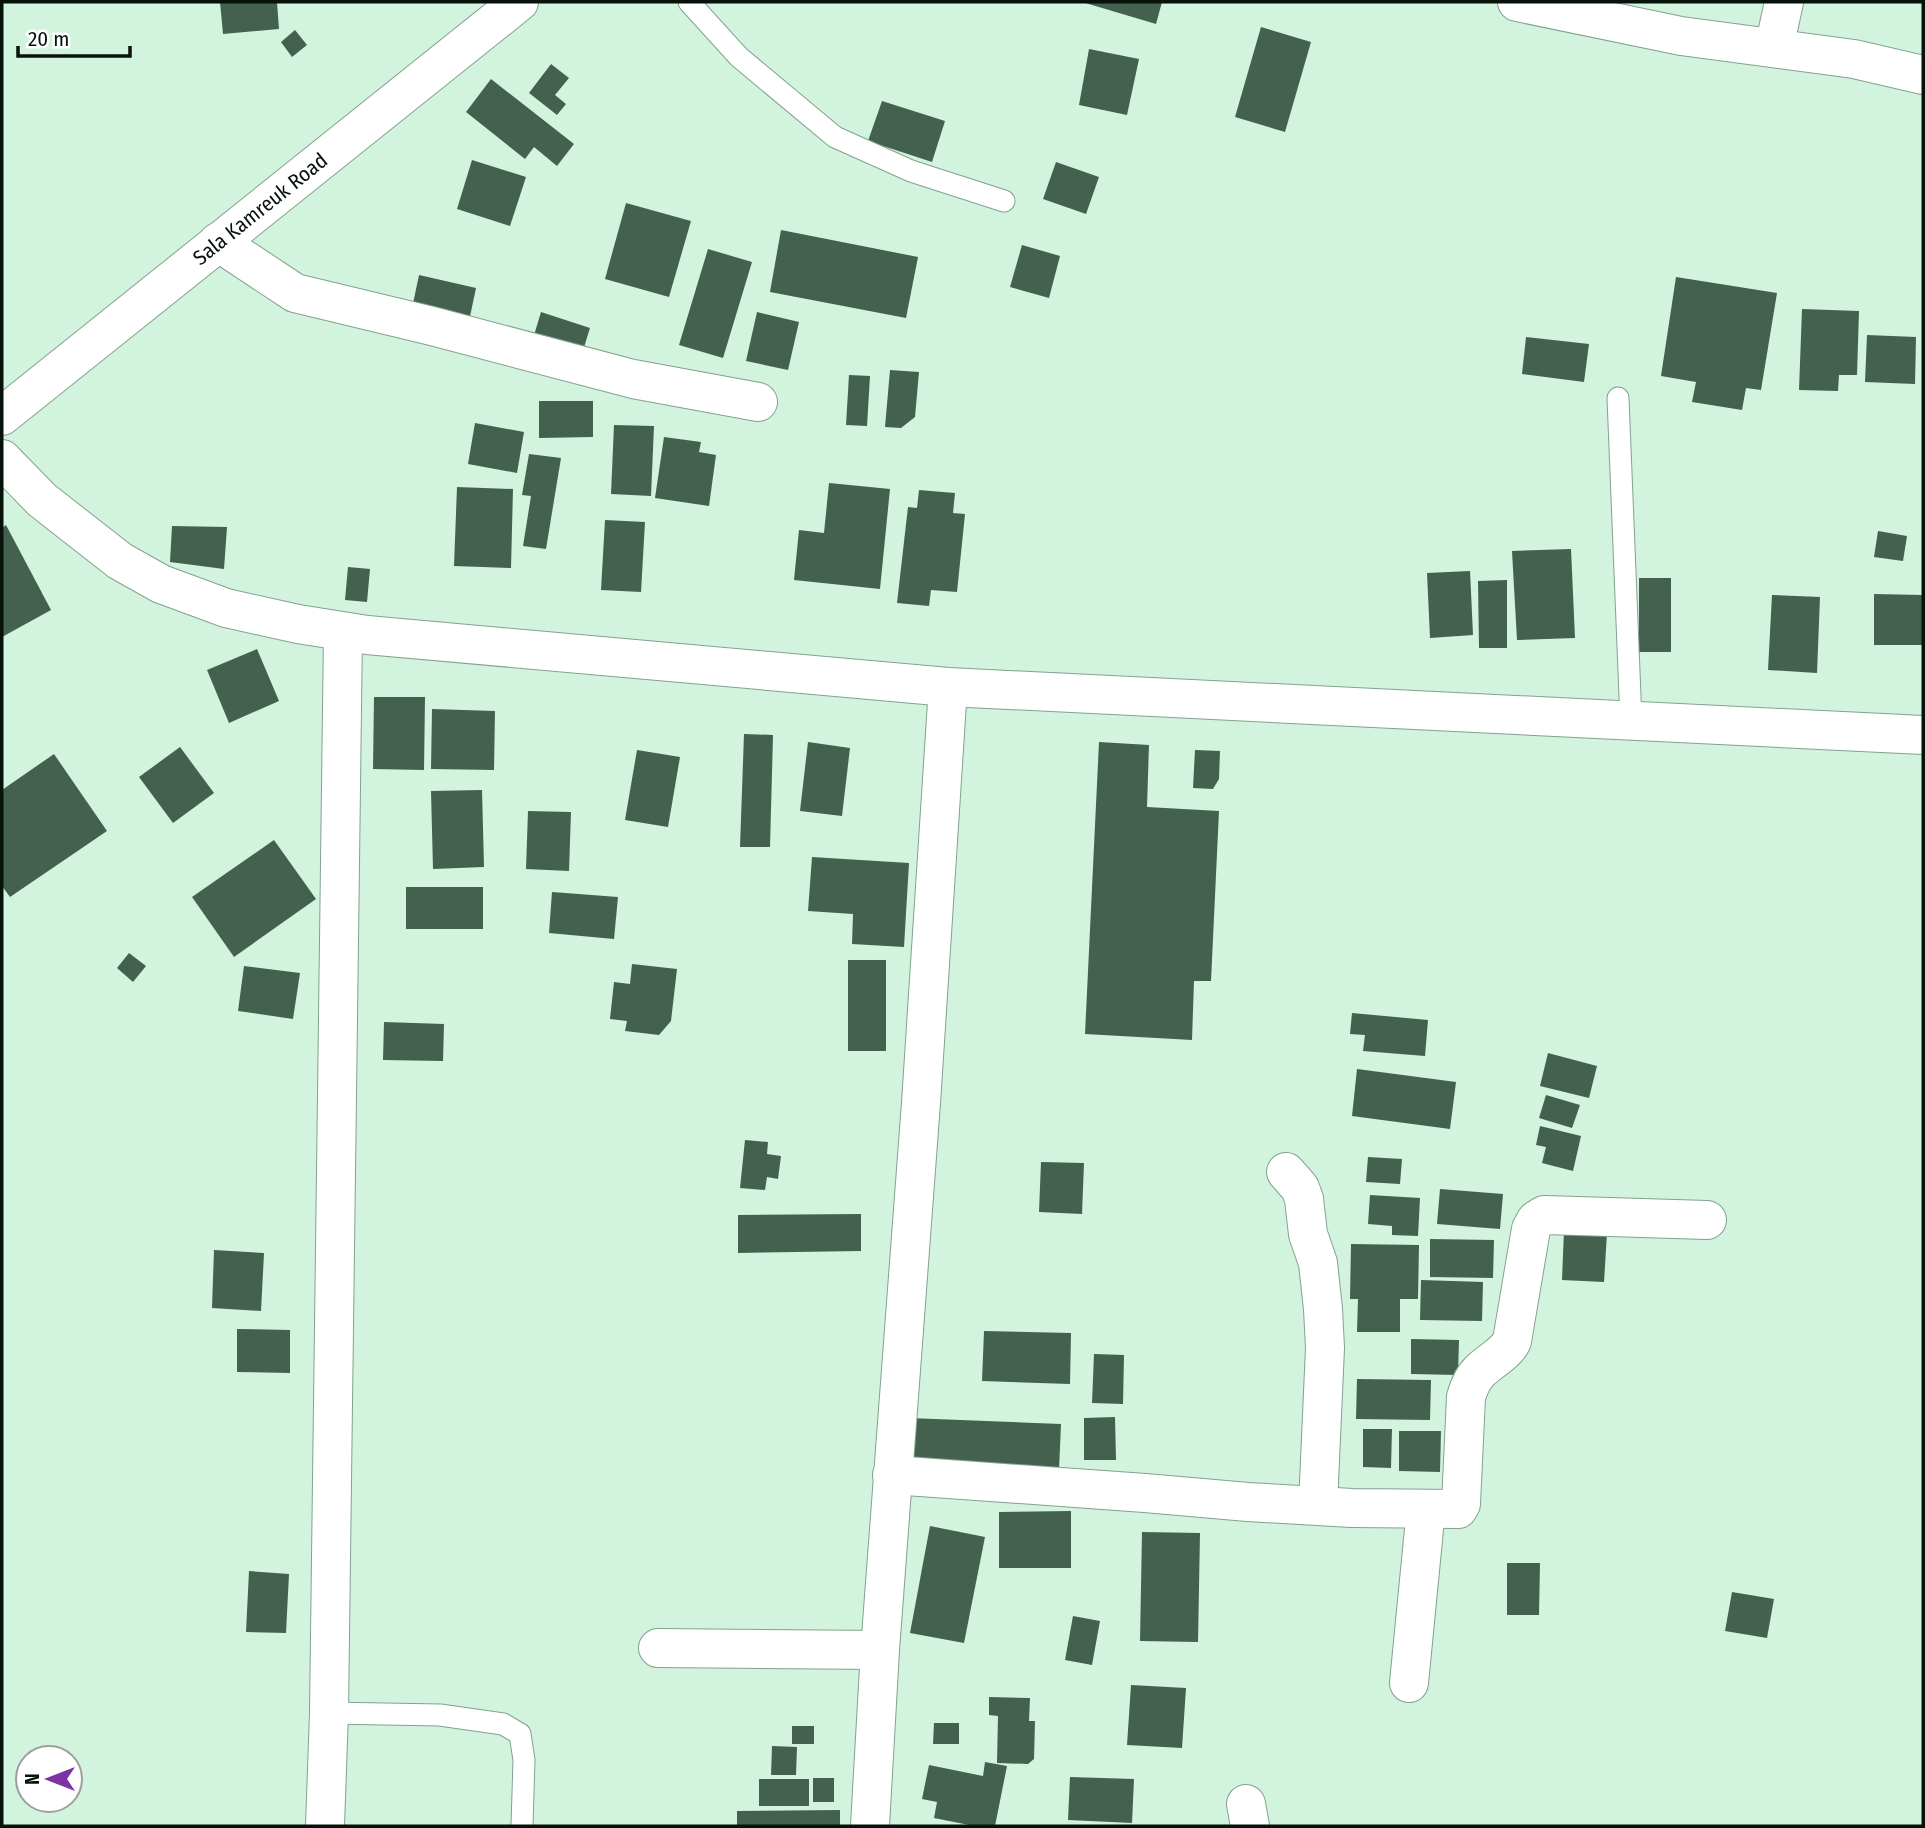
<svg xmlns="http://www.w3.org/2000/svg" width="1925" height="1828" viewBox="0 0 1925 1828" font-family="'Fira Sans Condensed',sans-serif">
  <rect width="100%" height="100%" fill="#d2f3dd"/>
  <g fill="#44614f">
    <path d="M 220,2 L 277,2 L 279,29 L 223,34 Z"/>
    <path d="M 1082,2 L 1162,2 L 1156,24 Z"/>
    <path d="M 1261,27 L 1311,42 L 1285,132 L 1235,117 Z"/>
    <path d="M 295,30 L 307,45 L 292,57 L 281,42 Z"/>
    <path d="M 1089,49 L 1139,59 L 1127,115 L 1079,105 Z"/>
    <path d="M 551,64 L 569,78 L 555,95 L 566,104 L 557,115 L 529,93 Z"/>
    <path d="M 491,79 L 574,144 L 557,166 L 534,147 L 525,159 L 466,112 Z"/>
    <path d="M 882,101 L 945,121 L 932,162 L 868,141 Z"/>
    <path d="M 472,160 L 526,177 L 510,226 L 457,209 Z"/>
    <path d="M 1056,162 L 1099,177 L 1086,214 L 1043,199 Z"/>
    <path d="M 626,203 L 691,221 L 669,297 L 605,279 Z"/>
    <path d="M 781,230 L 918,257 L 906,318 L 770,292 Z"/>
    <path d="M 1022,245 L 1060,256 L 1049,298 L 1010,287 Z"/>
    <path d="M 708,249 L 752,262 L 723,358 L 679,345 Z"/>
    <path d="M 419,275 L 476,288 L 468,326 L 411,313 Z"/>
    <path d="M 1676,277 L 1777,293 L 1761,390 L 1746,388 L 1742,410 L 1692,402 L 1696,382 L 1661,376 Z"/>
    <path d="M 1802,309 L 1859,311 L 1857,375 L 1839,375 L 1838,391 L 1799,390 Z"/>
    <path d="M 541,312 L 590,328 L 581,357 L 532,342 Z"/>
    <path d="M 757,312 L 799,322 L 788,370 L 746,361 Z"/>
    <path d="M 1867,335 L 1916,337 L 1915,384 L 1865,382 Z"/>
    <path d="M 1526,337 L 1589,344 L 1584,382 L 1522,374 Z"/>
    <path d="M 890,370 L 919,372 L 915,417 L 901,428 L 885,427 Z"/>
    <path d="M 849,375 L 870,376 L 867,426 L 846,425 Z"/>
    <path d="M 539,401 L 593,401 L 593,437 L 539,438 Z"/>
    <path d="M 475,423 L 524,432 L 517,473 L 468,464 Z"/>
    <path d="M 614,425 L 654,426 L 651,496 L 611,494 Z"/>
    <path d="M 664,437 L 701,442 L 699,452 L 716,455 L 709,506 L 655,498 Z"/>
    <path d="M 529,454 L 561,458 L 546,549 L 523,546 L 531,496 L 522,495 Z"/>
    <path d="M 829,483 L 890,489 L 880,589 L 794,580 L 799,530 L 824,533 Z"/>
    <path d="M 457,487 L 513,489 L 511,568 L 454,566 Z"/>
    <path d="M 919,490 L 955,493 L 953,513 L 965,514 L 957,592 L 931,590 L 929,606 L 897,603 L 908,507 L 917,508 Z"/>
    <path d="M 605,520 L 645,522 L 641,592 L 601,590 Z"/>
    <path d="M 6,525 L 51,610 L 2,637 L 2,528 Z"/>
    <path d="M 172,526 L 227,527 L 224,569 L 170,562 Z"/>
    <path d="M 1878,531 L 1907,536 L 1903,561 L 1874,557 Z"/>
    <path d="M 1571,549 L 1575,638 L 1517,640 L 1512,551 Z"/>
    <path d="M 348,567 L 370,569 L 367,602 L 345,600 Z"/>
    <path d="M 1470,571 L 1473,635 L 1430,638 L 1427,573 Z"/>
    <rect x="1639" y="578" width="32" height="74"/>
    <path d="M 1507,580 L 1507,648 L 1479,648 L 1478,581 Z"/>
    <path d="M 1874,594 L 1923,595 L 1923,645 L 1874,645 Z"/>
    <path d="M 1772,595 L 1820,597 L 1817,673 L 1768,670 Z"/>
    <path d="M 257,649 L 279,701 L 229,723 L 207,670 Z"/>
    <path d="M 374,697 L 425,697 L 424,770 L 373,769 Z"/>
    <path d="M 432,709 L 495,711 L 494,770 L 431,769 Z"/>
    <path d="M 744,734 L 773,735 L 770,847 L 740,847 Z"/>
    <path d="M 808,742 L 850,748 L 842,816 L 800,811 Z"/>
    <path d="M 1099,742 L 1149,745 L 1147,807 L 1219,811 L 1211,981 L 1194,981 L 1192,1040 L 1085,1034 Z"/>
    <path d="M 180,747 L 214,793 L 173,823 L 139,777 Z"/>
    <path d="M 637,750 L 680,757 L 668,827 L 625,820 Z"/>
    <path d="M 1195,750 L 1220,751 L 1219,779 L 1213,789 L 1193,788 Z"/>
    <path d="M 54,754 L 107,831 L 10,897 L 2,886 L 2,790 Z"/>
    <path d="M 482,790 L 484,867 L 433,869 L 431,791 Z"/>
    <path d="M 528,811 L 571,812 L 569,871 L 526,869 Z"/>
    <path d="M 274,840 L 316,899 L 234,957 L 192,897 Z"/>
    <path d="M 812,857 L 909,863 L 904,947 L 852,944 L 853,914 L 808,911 Z"/>
    <rect x="406" y="887" width="77" height="42"/>
    <path d="M 552,892 L 618,897 L 614,939 L 549,933 Z"/>
    <path d="M 129,953 L 146,966 L 133,982 L 117,968 Z"/>
    <rect x="848" y="960" width="38" height="91"/>
    <path d="M 632,964 L 677,969 L 671,1021 L 659,1035 L 625,1031 L 627,1021 L 610,1019 L 614,982 L 630,984 Z"/>
    <path d="M 244,966 L 300,973 L 293,1019 L 238,1011 Z"/>
    <path d="M 1352,1013 L 1428,1020 L 1425,1056 L 1363,1051 L 1365,1035 L 1350,1034 Z"/>
    <path d="M 384,1022 L 444,1024 L 443,1061 L 383,1060 Z"/>
    <path d="M 1548,1053 L 1597,1066 L 1589,1098 L 1540,1086 Z"/>
    <path d="M 1357,1069 L 1456,1082 L 1450,1129 L 1352,1116 Z"/>
    <path d="M 1546,1095 L 1580,1105 L 1572,1128 L 1539,1118 Z"/>
    <path d="M 1540,1126 L 1581,1136 L 1573,1171 L 1542,1163 L 1546,1147 L 1536,1145 Z"/>
    <path d="M 745,1140 L 768,1142 L 767,1154 L 781,1156 L 778,1179 L 767,1177 L 765,1190 L 740,1188 Z"/>
    <path d="M 1368,1157 L 1402,1159 L 1400,1184 L 1366,1182 Z"/>
    <path d="M 1041,1162 L 1084,1163 L 1082,1214 L 1039,1212 Z"/>
    <path d="M 1440,1189 L 1503,1194 L 1500,1229 L 1437,1224 Z"/>
    <path d="M 1370,1195 L 1420,1198 L 1418,1236 L 1392,1235 L 1392,1226 L 1368,1224 Z"/>
    <path d="M 861,1214 L 861,1251 L 738,1253 L 738,1215 Z"/>
    <path d="M 1564,1230 L 1607,1233 L 1604,1282 L 1562,1280 Z"/>
    <path d="M 1430,1239 L 1494,1240 L 1493,1278 L 1430,1277 Z"/>
    <path d="M 1351,1244 L 1419,1245 L 1418,1299 L 1400,1299 L 1400,1332 L 1357,1332 L 1358,1299 L 1350,1299 Z"/>
    <path d="M 214,1250 L 264,1253 L 261,1311 L 212,1308 Z"/>
    <path d="M 1421,1280 L 1483,1282 L 1482,1321 L 1420,1320 Z"/>
    <path d="M 237,1329 L 290,1330 L 290,1373 L 237,1372 Z"/>
    <path d="M 984,1331 L 1071,1333 L 1070,1384 L 982,1381 Z"/>
    <path d="M 1411,1339 L 1459,1340 L 1458,1375 L 1411,1374 Z"/>
    <path d="M 1094,1354 L 1124,1355 L 1123,1404 L 1092,1403 Z"/>
    <path d="M 1357,1379 L 1431,1380 L 1430,1420 L 1356,1419 Z"/>
    <path d="M 1115,1417 L 1116,1460 L 1084,1460 L 1084,1418 Z"/>
    <path d="M 909,1418 L 1061,1424 L 1059,1470 L 907,1464 Z"/>
    <path d="M 1363,1429 L 1392,1429 L 1391,1468 L 1363,1467 Z"/>
    <path d="M 1399,1431 L 1441,1431 L 1440,1472 L 1399,1471 Z"/>
    <path d="M 1071,1511 L 1071,1568 L 999,1568 L 999,1512 Z"/>
    <path d="M 930,1526 L 985,1537 L 964,1643 L 910,1633 Z"/>
    <path d="M 1142,1532 L 1200,1533 L 1198,1642 L 1140,1641 Z"/>
    <path d="M 1507,1563 L 1540,1563 L 1539,1615 L 1507,1615 Z"/>
    <path d="M 249,1571 L 289,1574 L 286,1633 L 246,1632 Z"/>
    <path d="M 1732,1592 L 1774,1599 L 1767,1638 L 1725,1631 Z"/>
    <path d="M 1073,1616 L 1100,1621 L 1092,1665 L 1065,1660 Z"/>
    <path d="M 1131,1685 L 1186,1688 L 1182,1748 L 1127,1745 Z"/>
    <path d="M 989,1697 L 1030,1698 L 1029,1721 L 1035,1721 L 1034,1759 L 1028,1764 L 997,1763 L 998,1716 L 989,1715 Z"/>
    <path d="M 934,1723 L 959,1723 L 959,1744 L 933,1744 Z"/>
    <rect x="792" y="1726" width="22" height="18"/>
    <path d="M 772,1746 L 797,1747 L 796,1775 L 771,1775 Z"/>
    <path d="M 985,1762 L 1007,1766 L 995,1826 L 974,1826 L 934,1818 L 937,1802 L 922,1799 L 929,1765 L 983,1776 Z"/>
    <path d="M 1070,1777 L 1134,1779 L 1132,1823 L 1068,1820 Z"/>
    <rect x="813" y="1778" width="21" height="24"/>
    <rect x="759" y="1779" width="50" height="27"/>
    <path d="M 840,1810 L 840,1826 L 737,1826 L 737,1811 Z"/>
  </g>
  <g fill="none" stroke-linecap="round" stroke-linejoin="round">
    <defs>
      <g id="service">
        <path d="M 689,2 L 739,57 L 835,137 L 911,171 L 1004,201"/>
        <path d="M 1618,398 L 1631,721"/>
        <path d="M 329,1713 L 440,1715 L 503,1724 L 520,1734 L 524,1760 L 522,1826"/>
      </g>
      <g id="minor">
        <path d="M 1517,2 L 1681,36 L 1854,59 L 1923,75"/>
        <path d="M 1774,48 L 1784,2"/>
        <path d="M 218,242 L 295,293 L 432,326 L 633,379 L 758,402"/>
        <path d="M 2,459 L 42,500 L 120,561 L 161,584 L 226,608 L 298,624 L 367,635 L 948,687 L 1923,735"/>
        <path d="M 1286,1172 L 1300,1188 L 1304,1199 L 1308,1234 L 1318,1263 L 1323,1309 L 1325,1348 L 1318,1505"/>
        <path d="M 892,1475 L 1145,1493 L 1248,1502 L 1352,1508 L 1458,1509 L 1461,1504 L 1466,1397 C 1469,1387 1472,1379 1479,1372 C 1489,1361 1505,1355 1512,1341 L 1531,1229 L 1536,1220 L 1544,1215 L 1707,1220"/>
        <path d="M 658,1648 L 880,1650"/>
        <path d="M 1409,1683 L 1426,1509"/>
        <path d="M 1246,1804 L 1250,1826"/>
        <path d="M 325,1826 L 329,1713 L 343,632"/>
        <path d="M 870,1826 L 880,1650 L 921,1103 L 948,687"/>
      </g>
      <g id="tertiary">
        <path id="s1" d="M 2,416 L 519,2"/>
      </g>
    </defs>
    <use href="#service" stroke="#83a28e" stroke-width="23"/>
    <use href="#minor" stroke="#83a28e" stroke-width="40"/>
    <use href="#tertiary" stroke="#83a28e" stroke-width="40"/>
    <use href="#service" stroke="#fff" stroke-width="21"/>
    <use href="#minor" stroke="#fff" stroke-width="38"/>
    <use href="#tertiary" stroke="#fff" stroke-width="38"/>
  </g>
  <g text-anchor="middle" stroke-width="7" stroke-linejoin="round" paint-order="stroke">
    <g font-size="21" fill="#07120b" stroke="#fff">
      <text dy="7" stroke="none"><textPath href="#s1" startOffset="331">Sala Kamreuk Road</textPath></text>
    </g>
  </g>
  <rect width="1925" height="1828" fill="none" stroke="#07120b" stroke-width="7"/>
  <g transform="translate(49 1779) rotate(270)"><circle r="33" fill="#ffffff" stroke="#9ca09d" stroke-width="2"/>
  <path d="M0-5L12 26L0 18L-12 26Z" fill="#7b32a4"/>
  <text y="-10" font-size="19" font-weight="bold" text-anchor="middle" fill="#07120b">N</text>
  </g>
  <path d="M18 46v10h112v-10" fill="none" stroke="#07120b" stroke-width="3.5"/>
  <text x="28" y="46" font-size="21" fill="#07120b" stroke="#ffffff" stroke-width="5" paint-order="stroke">20 m</text>
</svg>
